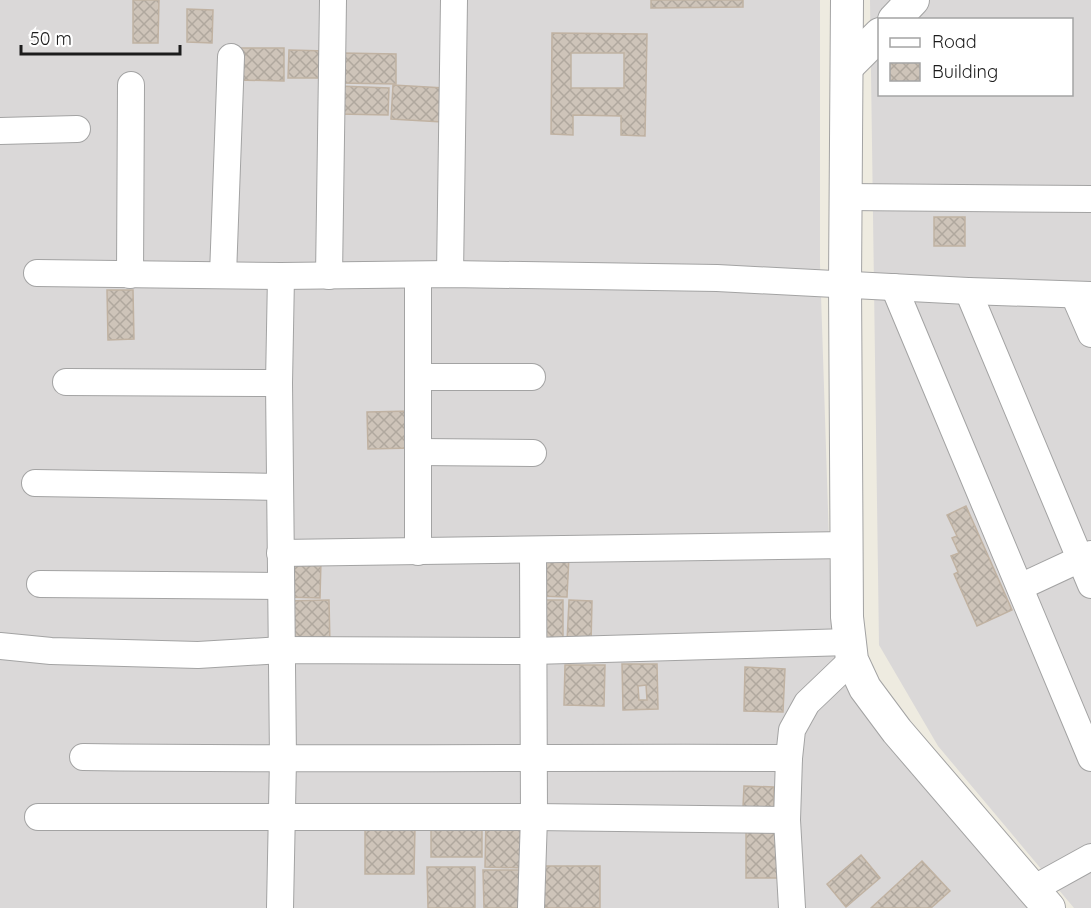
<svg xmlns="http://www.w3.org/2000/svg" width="1091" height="908" viewBox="0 0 1091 908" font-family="Quicksand,sans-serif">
  <defs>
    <pattern id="building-cross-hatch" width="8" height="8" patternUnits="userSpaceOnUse" patternTransform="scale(1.5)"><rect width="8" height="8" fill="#cec4b9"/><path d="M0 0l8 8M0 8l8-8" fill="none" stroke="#b0a89e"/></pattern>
  </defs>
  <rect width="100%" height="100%" fill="#eeebe0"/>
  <g fill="#dad8d8" fill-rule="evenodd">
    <path d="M 0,0 L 820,0 L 820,264 L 831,602 L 857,699 L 1027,908 L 0,908 Z"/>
    <path d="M 870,0 L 1091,0 L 1091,908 L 1074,908 L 938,746 L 879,645 ZM 880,20 L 1072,20 L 1072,94 L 880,94 Z"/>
  </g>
  <g fill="url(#building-cross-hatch)" stroke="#c0b2a2" stroke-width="1.5" fill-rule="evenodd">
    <path d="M 133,0 L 159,0 L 158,43 L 133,43 Z"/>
    <path d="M 651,0 L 743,0 L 743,7 L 651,8 Z"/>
    <path d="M 187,9 L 213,10 L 212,43 L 187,42 Z"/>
    <path d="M 552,33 L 647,34 L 645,136 L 621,135 L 621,116 L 573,115 L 573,135 L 551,134 ZM 571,53 L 624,53 L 624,88 L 571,88 Z"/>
    <path d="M 238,48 L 284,48 L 284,81 L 238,80 Z"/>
    <path d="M 289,50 L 326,51 L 326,78 L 288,78 Z"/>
    <path d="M 342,53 L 396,54 L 396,84 L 341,83 Z"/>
    <path d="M 393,85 L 444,88 L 442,122 L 391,119 Z"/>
    <path d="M 339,86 L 389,88 L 388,115 L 339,114 Z"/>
    <rect x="934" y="217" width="31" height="29"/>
    <path d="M 107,290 L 133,290 L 134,339 L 108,340 Z"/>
    <path d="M 411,411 L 412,448 L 368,449 L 367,412 Z"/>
    <path d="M 966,506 L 1012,610 L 977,626 L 954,574 L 958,572 L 951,556 L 959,553 L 952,538 L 957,536 L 947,515 Z"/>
    <path d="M 539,555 L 569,556 L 567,597 L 538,596 Z"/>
    <path d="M 285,559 L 321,560 L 320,598 L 284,597 Z"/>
    <path d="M 329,600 L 330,645 L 287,646 L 286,601 Z"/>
    <rect x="540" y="600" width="23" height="44"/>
    <path d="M 569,600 L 592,601 L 591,644 L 567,642 Z"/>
    <path d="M 622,664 L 657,664 L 658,709 L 623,710 ZM 646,685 L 647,700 L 639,700 L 638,686 Z"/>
    <path d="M 565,665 L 605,665 L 604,706 L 564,705 Z"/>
    <path d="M 745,667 L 785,669 L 783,712 L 744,711 Z"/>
    <path d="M 744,786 L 774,787 L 774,808 L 743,807 Z"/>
    <path d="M 486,820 L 524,821 L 523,868 L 485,867 Z"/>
    <path d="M 365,826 L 415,827 L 414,874 L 365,874 Z"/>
    <path d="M 482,828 L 482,857 L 431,857 L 431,829 Z"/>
    <rect x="746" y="831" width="34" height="47"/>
    <path d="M 861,855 L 880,878 L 846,907 L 827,884 Z"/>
    <path d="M 922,861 L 950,891 L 931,908 L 871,908 Z"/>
    <rect x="538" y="866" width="62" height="42"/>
    <path d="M 427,867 L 475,867 L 475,908 L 428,908 Z"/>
    <path d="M 483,870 L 525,870 L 525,908 L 484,908 Z"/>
  </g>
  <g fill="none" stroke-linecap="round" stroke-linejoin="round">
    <defs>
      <g id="minor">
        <path d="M 0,131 L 77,129"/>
        <path d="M 847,197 L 1091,199"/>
        <path d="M 37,273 L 281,276 L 450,274 L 717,278 L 968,291 L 1091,295"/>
        <path d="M 450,274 L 454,0"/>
        <path d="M 130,275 L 131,85"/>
        <path d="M 223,275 L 231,57"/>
        <path d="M 418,275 L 418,552"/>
        <path d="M 329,276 L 333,0"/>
        <path d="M 894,287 L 1091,758"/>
        <path d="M 968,291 L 1091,585"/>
        <path d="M 1074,295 L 1091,334"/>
        <path d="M 418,377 L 532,377"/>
        <path d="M 66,382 L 279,383"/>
        <path d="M 418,452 L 533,453"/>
        <path d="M 35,483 L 280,487"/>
        <path d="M 280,553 L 848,545"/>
        <path d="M 40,584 L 280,586"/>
        <path d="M 1020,587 L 1091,554"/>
        <path d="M 0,646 L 51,651 L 198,655 L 282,650 L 533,651 L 849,642"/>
        <path d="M 83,757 C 318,760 553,757 789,758"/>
        <path d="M 38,817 L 534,817 L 787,820"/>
        <path d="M 1033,889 L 1091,857"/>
        <path d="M 280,908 L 283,759 L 279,383 L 281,276"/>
        <path d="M 531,908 L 534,817 L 533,550"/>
        <path d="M 792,908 L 787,820 L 789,758 L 792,730 L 807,703 L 852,660"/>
      </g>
      <g id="tertiary">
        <path d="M 847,0 L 845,284 L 847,617 L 852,660 L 865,688 L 897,731 L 1049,908"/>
        <path d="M 894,20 L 913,0"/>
        <path d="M 847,67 L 880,34"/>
      </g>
    </defs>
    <use href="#minor" stroke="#a3a3a3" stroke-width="28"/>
    <use href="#tertiary" stroke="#a3a3a3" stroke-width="34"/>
    <use href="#minor" stroke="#fff" stroke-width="26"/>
    <use href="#tertiary" stroke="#fff" stroke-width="32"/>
  </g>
  <rect x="878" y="18" width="195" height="78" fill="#ffffff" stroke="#a4a4a4" stroke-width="1.5"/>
  <rect x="890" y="38" width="30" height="9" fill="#ffffff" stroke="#a4a4a4" stroke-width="1.5"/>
  <text x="932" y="48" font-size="18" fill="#1c1c1c">Road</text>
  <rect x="890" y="63" width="30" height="18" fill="url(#building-cross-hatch)" stroke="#a4a4a4" stroke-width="1.5"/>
  <text x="932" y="78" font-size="18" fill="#1c1c1c">Building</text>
  <path d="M21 45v9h159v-9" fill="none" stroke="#1c1c1c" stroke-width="3"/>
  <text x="30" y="45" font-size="18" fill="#1c1c1c" stroke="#ffffff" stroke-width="4.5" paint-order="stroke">50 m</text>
</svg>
